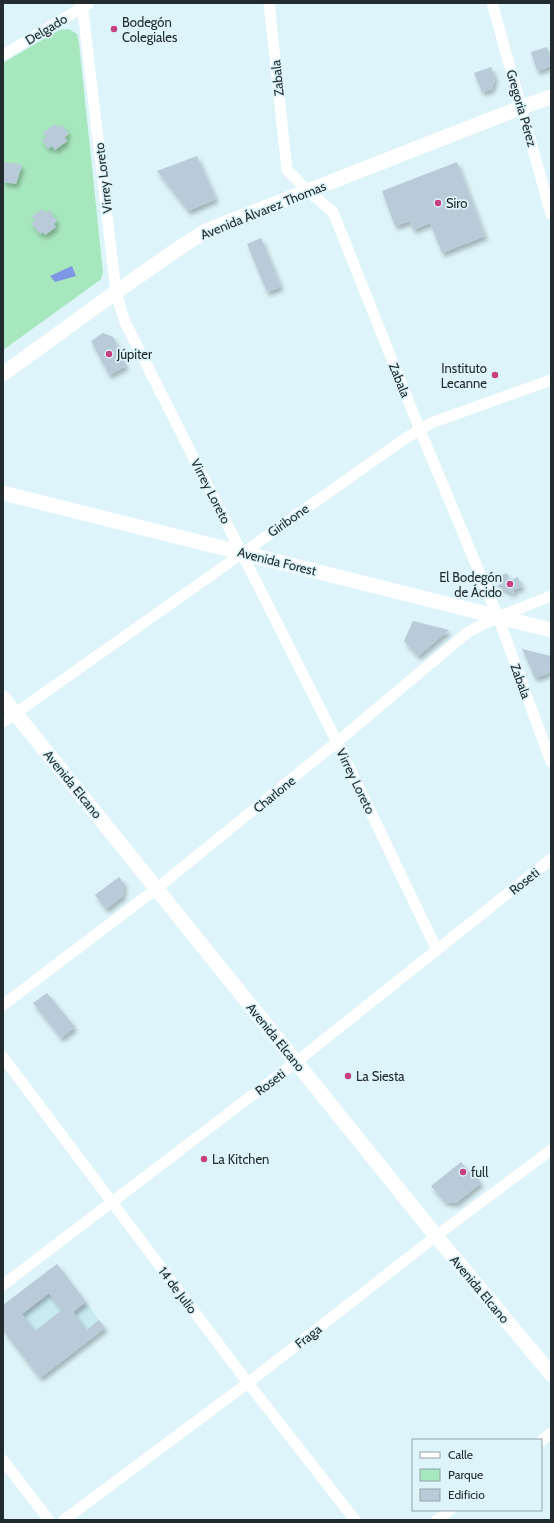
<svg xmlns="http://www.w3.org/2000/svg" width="554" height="1523" viewBox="0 0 554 1523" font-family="Cabin,sans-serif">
  <defs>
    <filter id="shadow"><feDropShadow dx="2.5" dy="4" stdDeviation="2" flood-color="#0004"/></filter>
  </defs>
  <rect width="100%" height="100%" fill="#dcf4fa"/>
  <path fill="#c8eaf1" d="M 57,1264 L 105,1328 L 40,1378 L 3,1330 L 3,1305 Z"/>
  <path fill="#a7e7be" d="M 69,29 L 77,34 L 79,43 L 103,272 L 101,279 L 96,283 L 3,350 L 3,63 L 59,30 Z"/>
  <path fill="#7e97e5" d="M 72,266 L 76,276 L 55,282 L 50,276 Z"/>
  <g fill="#b9cbd8" fill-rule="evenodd" filter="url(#shadow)">
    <path d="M 547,47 L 551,59 L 551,66 L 537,71 L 531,52 Z"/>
    <path d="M 491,67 L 495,78 L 492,89 L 482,92 L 474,73 Z"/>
    <path d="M 55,124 L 58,128 L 62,125 L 69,134 L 65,137 L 67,141 L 55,150 L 52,146 L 48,149 L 42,140 L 46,137 L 43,133 Z"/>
    <path d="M 197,156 L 216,199 L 188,211 L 157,171 Z"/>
    <path d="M 3,162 L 22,165 L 16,184 L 3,182 Z"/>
    <path d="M 457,162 L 485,236 L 442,253 L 430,223 L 413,230 L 410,221 L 395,226 L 382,191 Z"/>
    <path d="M 42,209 L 45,213 L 49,210 L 57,221 L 54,224 L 56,227 L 45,235 L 43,232 L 40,234 L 31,223 L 35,220 L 32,217 Z"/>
    <path d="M 261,238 L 281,287 L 267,292 L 247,244 Z"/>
    <path d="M 103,333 L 113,337 L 126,366 L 109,375 L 91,341 Z"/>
    <path d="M 507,573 L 510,581 L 518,577 L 522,587 L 513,590 L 515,594 L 496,586 L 500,585 L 497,577 Z"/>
    <path d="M 413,621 L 449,630 L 418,656 L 404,641 Z"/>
    <path d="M 522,649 L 551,656 L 549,673 L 535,678 Z"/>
    <path d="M 119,877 L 124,883 L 123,896 L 106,909 L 95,895 Z"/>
    <path d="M 47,993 L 75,1027 L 61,1038 L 33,1003 Z"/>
    <path d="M 461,1162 L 473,1176 L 475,1174 L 481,1183 L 456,1203 L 445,1202 L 431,1186 Z"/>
    <path d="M 57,1264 L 86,1302 L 73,1312 L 87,1330 L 99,1320 L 105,1328 L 40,1378 L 3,1330 L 3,1305 ZM 49,1293 L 62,1310 L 35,1331 L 22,1314 Z"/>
  </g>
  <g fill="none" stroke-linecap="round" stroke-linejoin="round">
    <g stroke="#fff" stroke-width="11">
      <path d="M 82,3 L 116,292 L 124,320 L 337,742 L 437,950"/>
      <path d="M 269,3 L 287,170 L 309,192 L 333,212 L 420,430 L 498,617 L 551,762"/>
      <path d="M 492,3 L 551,214"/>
      <path d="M 3,55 L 88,4"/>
      <path d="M 3,722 L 403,440 L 431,423 L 551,380"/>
      <path d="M 3,1005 L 156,889 L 337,742 L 468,632 L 498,617 L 551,596"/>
      <path d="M 3,1057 L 248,1383 L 355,1520"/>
      <path d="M 3,1285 L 296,1062 L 551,859"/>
      <path d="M 541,1441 L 551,1433"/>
      <path d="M 3,1460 L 49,1520"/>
      <path d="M 64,1520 L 248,1383 L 436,1236 L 551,1150"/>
      <path d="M 437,1520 L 450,1510"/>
    </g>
    <g stroke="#fff" stroke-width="15">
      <path d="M 3,374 L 116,292 L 182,246 L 206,231 L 522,107 L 551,97"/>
      <path d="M 3,493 L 551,630"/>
      <path d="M 3,698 L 436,1236 L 551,1374"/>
    </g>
  </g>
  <g fill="#c6407f" stroke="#dcf4fa" stroke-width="1.5">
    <circle cx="114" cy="29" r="4"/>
    <circle cx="438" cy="203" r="4"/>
    <circle cx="109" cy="354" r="4"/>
    <circle cx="495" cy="375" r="4"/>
    <circle cx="510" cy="584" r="4"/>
    <circle cx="348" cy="1076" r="4"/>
    <circle cx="204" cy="1159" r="4"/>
    <circle cx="463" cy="1172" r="4"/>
  </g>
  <g text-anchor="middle" stroke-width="3.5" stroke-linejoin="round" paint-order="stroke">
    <g font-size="13" fill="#222b2d" stroke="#dcf4fa" text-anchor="start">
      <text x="122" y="27">Bodegón<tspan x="122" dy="15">Colegiales</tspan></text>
      <text x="446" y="208">Siro</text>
      <text x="117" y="359">Júpiter</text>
      <text x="487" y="373" text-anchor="end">Instituto<tspan x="487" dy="15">Lecanne</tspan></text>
      <text x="502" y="582" text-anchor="end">El Bodegón<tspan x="502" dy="15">de Ácido</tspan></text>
      <text x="356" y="1081">La Siesta</text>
      <text x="212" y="1164">La Kitchen</text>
      <text x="471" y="1177">full</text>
    </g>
    <g font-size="13" fill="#222b2d" stroke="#dcf4fa">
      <text transform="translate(46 29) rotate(-31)" y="5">Delgado</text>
      <text transform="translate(277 78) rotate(-96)" y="5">Zabala</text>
      <text transform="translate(522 108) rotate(74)" y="5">Gregoria Pérez</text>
      <text transform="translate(103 178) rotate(-97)" y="5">Virrey Loreto</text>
      <text transform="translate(263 210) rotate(-22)" y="5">Avenida Álvarez Thomas</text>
      <text transform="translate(400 380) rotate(68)" y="5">Zabala</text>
      <text transform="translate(211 491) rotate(63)" y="5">Virrey Loreto</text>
      <text transform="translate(288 520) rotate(-35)" y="5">Giribone</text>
      <text transform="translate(277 561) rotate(14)" y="5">Avenida Forest</text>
      <text transform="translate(521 681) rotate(70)" y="5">Zabala</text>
      <text transform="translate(356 781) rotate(64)" y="5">Virrey Loreto</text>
      <text transform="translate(73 784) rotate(51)" y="5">Avenida Elcano</text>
      <text transform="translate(274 794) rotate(-39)" y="5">Charlone</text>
      <text transform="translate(524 881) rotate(-39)" y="5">Roseti</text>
      <text transform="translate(276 1037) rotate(51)" y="5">Avenida Elcano</text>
      <text transform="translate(270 1082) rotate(-37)" y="5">Roseti</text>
      <text transform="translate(480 1289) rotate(50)" y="5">Avenida Elcano</text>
      <text transform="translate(178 1290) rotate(53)" y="5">14 de Julio</text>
      <text transform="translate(308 1336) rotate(-38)" y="5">Fraga</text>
    </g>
  </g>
  <rect width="554" height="1523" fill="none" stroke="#222b2d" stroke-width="8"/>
  <rect x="412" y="1439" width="130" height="72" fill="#dcf4fa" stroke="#92a4a8"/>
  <rect x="420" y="1452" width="20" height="6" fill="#ffffff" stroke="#92a4a8"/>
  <text x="448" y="1459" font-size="12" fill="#222b2d">Calle</text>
  <rect x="420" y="1469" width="20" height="12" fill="#a7e7be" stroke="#92a4a8"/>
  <text x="448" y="1479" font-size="12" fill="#222b2d">Parque</text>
  <rect x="420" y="1489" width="20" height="12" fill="#b9cbd8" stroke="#92a4a8"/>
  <text x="448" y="1499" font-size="12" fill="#222b2d">Edificio</text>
</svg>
